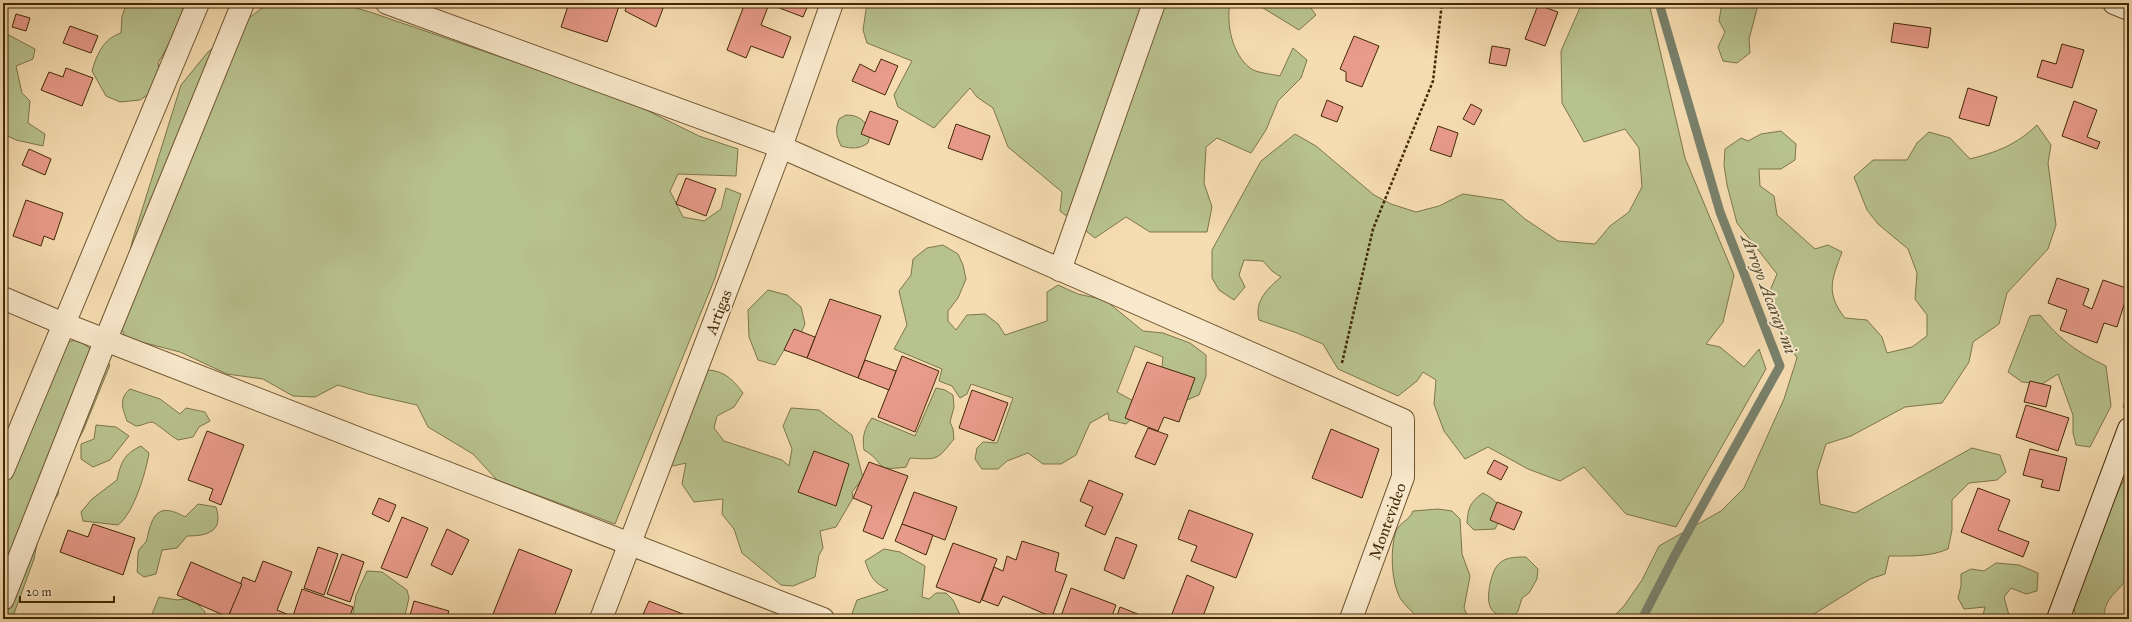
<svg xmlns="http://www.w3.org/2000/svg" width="2132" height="622" viewBox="0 0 2132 622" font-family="'IM FELL Great Primer',serif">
  <rect width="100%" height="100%" fill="#f6ddb1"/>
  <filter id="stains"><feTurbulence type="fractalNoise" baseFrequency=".005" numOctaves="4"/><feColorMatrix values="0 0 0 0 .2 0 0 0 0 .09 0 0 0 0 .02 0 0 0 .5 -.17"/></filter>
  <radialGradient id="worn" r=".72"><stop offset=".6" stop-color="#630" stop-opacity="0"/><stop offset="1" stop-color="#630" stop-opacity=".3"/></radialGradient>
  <g fill="#b8c28e" stroke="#7d764a">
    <path d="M 127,3 L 180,3 L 185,16 L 158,63 L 160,78 L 153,91 L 140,100 L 120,102 L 106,96 L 92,71 C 97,54 103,39 121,33 L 122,16 Z"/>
    <path d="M 269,3 L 338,3 L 370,12 L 628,101 L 699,136 L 738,149 L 736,176 L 678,174 L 670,191 L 683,217 L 704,221 L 721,209 L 726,188 L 741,194 L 715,278 L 615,524 L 497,480 L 473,454 L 428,427 L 417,405 L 368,394 L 338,385 L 315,397 L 293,396 L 263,379 L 227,374 L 180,352 L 126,338 L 111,308 L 126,275 L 132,242 L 181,85 L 208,52 L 242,23 Z"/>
    <path d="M 867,3 L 1230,3 C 1226,24 1232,54 1250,68 C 1256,73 1272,74 1280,76 L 1293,48 L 1307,60 L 1301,78 L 1278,101 L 1266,130 L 1251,153 L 1217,138 L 1206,147 L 1204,183 L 1212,207 L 1207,232 L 1150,232 L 1126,217 L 1095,238 L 1060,211 L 1062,192 L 1008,147 L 993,108 L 977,97 L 970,88 L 934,128 L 898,107 L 894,95 L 912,61 L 867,43 L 863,30 Z"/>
    <path d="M 1255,3 L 1307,3 L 1316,15 L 1299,30 Z"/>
    <path d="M 1582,3 L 1649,3 L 1685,158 L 1734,275 L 1723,322 L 1706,344 L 1720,347 L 1744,367 L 1759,349 L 1766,369 L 1676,527 L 1626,514 L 1584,467 L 1560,481 L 1528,469 L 1488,447 L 1465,459 L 1444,431 L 1434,404 L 1436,380 L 1423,372 L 1417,381 L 1398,396 L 1338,369 L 1323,344 L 1297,333 L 1259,320 C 1254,301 1268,288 1281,277 L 1272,271 L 1263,261 L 1244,260 L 1239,275 L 1245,287 L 1234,300 L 1219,290 L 1212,278 L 1212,250 L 1261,161 L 1295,134 L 1316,146 L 1374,195 L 1391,204 L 1416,212 L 1439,206 L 1463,194 L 1503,200 L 1525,219 L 1558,241 L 1595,244 L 1610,226 L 1629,212 L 1642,187 L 1639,148 L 1625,129 L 1584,142 L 1562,103 L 1561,51 Z"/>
    <path d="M 1722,3 L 1755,3 L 1757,9 L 1749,39 L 1750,53 L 1737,63 L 1723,61 L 1718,47 L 1725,32 L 1719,21 Z"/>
    <path d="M 3,32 L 35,49 L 33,59 L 16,66 L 22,93 L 30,101 L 28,123 L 45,134 L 43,146 L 16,140 L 3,134 Z"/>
    <path d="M 846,115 C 860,115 864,121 871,131 L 868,143 C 860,149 851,149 841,146 C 836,135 835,130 839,119 Z"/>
    <path d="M 2037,125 L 2051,145 L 2048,163 L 2056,225 L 2048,249 L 2007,293 L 1999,324 L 1973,342 L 1969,362 L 1942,403 L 1905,407 L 1851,436 L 1826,444 L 1817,472 L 1820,504 L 1855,513 L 1972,448 L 2000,455 L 2006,472 L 1997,480 L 1969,483 L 1952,500 L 1952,530 L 1948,549 C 1930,557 1909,556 1889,556 L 1885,574 L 1870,579 L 1806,619 L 1611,619 L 1624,606 L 1642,580 L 1659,546 L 1721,511 L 1744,488 L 1784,399 L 1797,358 L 1769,313 L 1771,288 L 1777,274 L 1737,223 L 1727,185 L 1724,165 L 1725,149 L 1741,138 L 1748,141 L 1761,134 L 1781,131 L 1796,144 L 1795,160 L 1781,169 L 1759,169 L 1760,186 L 1774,196 L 1777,215 L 1815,249 L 1828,245 L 1842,252 C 1832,279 1825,293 1845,318 L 1867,320 L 1882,337 L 1887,353 L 1912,347 L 1927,336 L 1927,315 L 1915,299 L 1917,273 L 1908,249 L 1878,224 L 1867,210 L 1854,177 L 1873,160 L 1907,160 L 1917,143 L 1929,132 L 1950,138 L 1970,159 C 1997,152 2016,145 2037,125 Z"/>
    <path d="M 943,245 L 958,254 L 963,265 L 966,279 L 958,298 L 948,311 L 948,321 L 956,330 L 967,315 L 985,314 L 998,324 L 1005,335 L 1047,321 L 1047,292 L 1058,285 L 1078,294 L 1105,300 L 1143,331 L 1163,333 L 1190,343 L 1206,355 L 1206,376 L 1199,395 L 1182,402 L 1161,377 L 1163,357 L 1135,346 L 1117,392 L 1137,403 L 1135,416 L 1126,424 L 1109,420 L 1108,413 L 1090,423 L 1076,455 L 1061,464 L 1043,464 L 1028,453 L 1007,461 L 998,469 L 982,469 L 975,459 L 977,448 L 983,442 L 997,443 L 1013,398 L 971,384 L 967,394 L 960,398 L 952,386 L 939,381 L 942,369 L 894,349 L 907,325 L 899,291 L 911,275 L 913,259 L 927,248 Z"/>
    <path d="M 768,290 L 787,295 L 801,307 L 805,324 L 797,342 L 784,350 L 775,365 L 758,360 L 749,337 L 748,310 Z"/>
    <path d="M 2040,315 C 2060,340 2077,352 2106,366 L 2111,406 L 2090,447 L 2076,445 L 2073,433 L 2073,415 L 2058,374 L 2042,384 L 2022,382 L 2008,372 L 2030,316 Z"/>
    <path d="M 79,340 L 110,365 L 83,431 L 61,471 L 58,495 L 42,518 L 34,559 L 12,619 L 3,619 L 3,450 L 44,345 Z"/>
    <path d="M 708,370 C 725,371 733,380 743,393 L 734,407 L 717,416 L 714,428 L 724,441 L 782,460 L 789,466 L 792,449 L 783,426 L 791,408 L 819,410 L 852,435 L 863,478 L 852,492 L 853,498 L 836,527 L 820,531 L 823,548 L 819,555 L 815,577 L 793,586 L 781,585 L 742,553 L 734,529 L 722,514 L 723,499 L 694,502 L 682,484 L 686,463 L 673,466 L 656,458 L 695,381 Z"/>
    <path d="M 936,388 L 945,390 L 953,395 L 954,407 L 950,422 L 953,429 L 954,439 C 937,460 938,460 910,458 L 906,467 C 872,472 887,463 864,450 C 862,437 864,429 872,418 L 915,436 Z"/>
    <path d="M 130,389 L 160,399 L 180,414 L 186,408 L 205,412 L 210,421 L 199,427 L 193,437 L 178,440 C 172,437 155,422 152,422 C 148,422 141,426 136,426 L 127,421 C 123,409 118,399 130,389 Z"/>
    <path d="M 2129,391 L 2129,415 L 2123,407 Z"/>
    <path d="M 96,425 L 116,427 L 129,436 L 110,460 L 93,467 L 81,459 L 81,444 L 94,439 Z"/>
    <path d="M 141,446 L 149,453 C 146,472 134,513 118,525 L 83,521 L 81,512 L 92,499 L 117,480 C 121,462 124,454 141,446 Z"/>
    <path d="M 2129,467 L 2129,576 C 2122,589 2099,601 2106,619 L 2074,619 L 2076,616 L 2065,577 C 2089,542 2114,507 2129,467 Z"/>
    <path d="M 1483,493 C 1500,502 1505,511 1495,529 L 1474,530 L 1467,523 C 1468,508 1470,502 1483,493 Z"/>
    <path d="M 198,504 L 216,507 C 224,532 207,536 187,536 L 177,548 L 162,550 L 156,574 L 144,577 L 137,572 C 138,565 137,555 139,550 C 141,546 146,544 147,539 C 152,514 159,502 185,517 Z"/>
    <path d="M 1438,509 L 1452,511 L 1460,519 L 1462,554 L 1470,576 L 1464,608 L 1469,619 L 1419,619 C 1413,612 1405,606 1400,598 C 1391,581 1390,549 1396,531 C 1399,523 1410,520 1413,511 Z"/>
    <path d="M 884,549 L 900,552 L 925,566 L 922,597 L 929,599 L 936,593 L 946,593 L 953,600 L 962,619 L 850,619 L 857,600 L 888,590 C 872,581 871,577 865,561 Z"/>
    <path d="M 1526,557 L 1538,569 L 1537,579 L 1529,593 L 1522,598 L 1518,611 L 1513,618 C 1489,617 1486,605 1490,584 C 1492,576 1494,567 1501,562 C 1507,557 1518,557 1526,557 Z"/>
    <path d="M 1996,563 L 2019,565 L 2038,573 L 2037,591 L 2026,594 L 2011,588 L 2004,597 L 2010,619 L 1982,619 L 1985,607 L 1964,609 L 1958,598 L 1961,586 L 1961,574 L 1971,569 L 1984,571 Z"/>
    <path d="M 367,571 L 382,572 L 407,590 L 409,598 L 404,619 L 352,619 L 356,595 Z"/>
    <path d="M 159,597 L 177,600 L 192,598 L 205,612 L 205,619 L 157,619 L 152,614 Z"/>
  </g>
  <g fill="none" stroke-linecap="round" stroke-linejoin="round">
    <path stroke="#79816c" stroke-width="9" d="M 1642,619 L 1675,555 L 1780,366 L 1720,212 L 1659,3"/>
  </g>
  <g fill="#e99b8b" stroke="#422906">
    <path d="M 569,3 L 620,3 L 607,42 L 561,27 Z"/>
    <path d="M 628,3 L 665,3 L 656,27 L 625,11 Z"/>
    <path d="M 745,3 L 809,3 L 803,17 L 769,4 L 761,25 L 791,37 L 783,58 L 751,46 L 746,58 L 727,50 Z"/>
    <path d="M 1538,5 L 1558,12 L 1545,46 L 1525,39 Z"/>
    <path d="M 16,14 L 30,18 L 26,31 L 12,27 Z"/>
    <path d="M 1894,23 L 1931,28 L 1928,48 L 1891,42 Z"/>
    <path d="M 70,26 L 98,36 L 91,53 L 63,43 Z"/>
    <path d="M 1354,36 L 1379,46 L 1362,87 L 1346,81 L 1346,72 L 1340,69 Z"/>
    <path d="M 2062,44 L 2084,50 L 2072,88 L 2037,77 L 2042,60 L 2056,64 Z"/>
    <path d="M 1492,46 L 1510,49 L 1506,66 L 1489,63 Z"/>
    <path d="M 881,59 L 898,66 L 885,95 L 852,81 L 860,64 L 875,72 Z"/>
    <path d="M 66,68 L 93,78 L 82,106 L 41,90 L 49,72 L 63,77 Z"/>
    <path d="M 1968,88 L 1997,97 L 1989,126 L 1959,118 Z"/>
    <path d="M 1327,100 L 1343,107 L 1337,122 L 1321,116 Z"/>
    <path d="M 2074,101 L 2097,110 L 2087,137 L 2100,142 L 2097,149 L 2062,136 Z"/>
    <path d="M 1471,104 L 1482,110 L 1474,125 L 1463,119 Z"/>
    <path d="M 870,111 L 898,121 L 889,145 L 861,134 Z"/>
    <path d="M 956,124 L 990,136 L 982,160 L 948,148 Z"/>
    <path d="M 1438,126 L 1458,133 L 1451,157 L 1430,150 Z"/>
    <path d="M 29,149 L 51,159 L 45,175 L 22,165 Z"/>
    <path d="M 686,178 L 716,189 L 706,216 L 676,204 Z"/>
    <path d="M 26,200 L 63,213 L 54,240 L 44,236 L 41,246 L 13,236 Z"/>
    <path d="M 2057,278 L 2089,289 L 2083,305 L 2092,309 L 2103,280 L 2129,289 L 2117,327 L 2104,323 L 2097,343 L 2060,330 L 2067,310 L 2048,303 Z"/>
    <path d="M 830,299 L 881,316 L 858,378 L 807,358 Z"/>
    <path d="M 794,329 L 815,337 L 807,358 L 784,350 Z"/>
    <path d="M 902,356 L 939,371 L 915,432 L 878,417 Z"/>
    <path d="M 865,360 L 896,371 L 889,390 L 858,378 Z"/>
    <path d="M 1147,362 L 1195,378 L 1179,422 L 1164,417 L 1158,431 L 1125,418 Z"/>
    <path d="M 2030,381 L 2051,386 L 2046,407 L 2024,402 Z"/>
    <path d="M 972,390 L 1008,403 L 994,441 L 959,428 Z"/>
    <path d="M 2026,405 L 2069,418 L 2058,451 L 2016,437 Z"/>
    <path d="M 1148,428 L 1168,435 L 1155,465 L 1135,457 Z"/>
    <path d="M 1331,429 L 1379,449 L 1362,498 L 1312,478 Z"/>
    <path d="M 207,431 L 244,445 L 221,505 L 209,500 L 213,489 L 188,480 Z"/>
    <path d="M 2030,449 L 2067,458 L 2059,491 L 2041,487 L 2043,480 L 2023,475 Z"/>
    <path d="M 814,451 L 849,464 L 836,506 L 798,492 Z"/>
    <path d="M 1494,460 L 1508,467 L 1501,480 L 1487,473 Z"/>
    <path d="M 869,462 L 908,476 L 883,539 L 863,531 L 872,506 L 853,498 Z"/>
    <path d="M 1089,480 L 1123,494 L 1105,535 L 1085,526 L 1093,507 L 1080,501 Z"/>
    <path d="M 1978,488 L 2010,500 L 1998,530 L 2029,542 L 2023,557 L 1961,532 Z"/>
    <path d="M 914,492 L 957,507 L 945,540 L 902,524 Z"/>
    <path d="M 379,498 L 396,505 L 389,522 L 372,514 Z"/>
    <path d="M 1497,502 L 1522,512 L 1514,530 L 1490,520 Z"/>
    <path d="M 1189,510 L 1253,534 L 1236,578 L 1191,561 L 1197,546 L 1178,539 Z"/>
    <path d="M 402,517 L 428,528 L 407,578 L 381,568 Z"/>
    <path d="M 93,524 L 135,538 L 123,575 L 60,552 L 68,530 L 88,537 Z"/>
    <path d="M 902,524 L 933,535 L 926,555 L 895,541 Z"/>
    <path d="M 447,529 L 469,540 L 452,575 L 431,565 Z"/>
    <path d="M 1116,537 L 1137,545 L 1124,579 L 1104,570 Z"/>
    <path d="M 1022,541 L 1059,553 L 1055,571 L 1067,575 L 1052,617 L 1003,596 L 998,606 L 982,600 L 994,567 L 1003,571 L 1007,556 L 1016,560 Z"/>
    <path d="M 953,543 L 997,559 L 980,603 L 936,587 Z"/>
    <path d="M 318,547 L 338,554 L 324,595 L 304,588 Z"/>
    <path d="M 519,549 L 572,570 L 553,619 L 491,619 Z"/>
    <path d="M 342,554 L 364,562 L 350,602 L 327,594 Z"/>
    <path d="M 263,561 L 292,572 L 277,610 L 289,615 L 288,619 L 239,619 L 229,615 L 243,577 L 255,582 Z"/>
    <path d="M 191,562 L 242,584 L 228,617 L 177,595 Z"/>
    <path d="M 1187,575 L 1214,587 L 1202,619 L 1170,619 Z"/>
    <path d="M 1071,588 L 1116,605 L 1111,619 L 1060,619 Z"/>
    <path d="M 302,589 L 353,607 L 349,619 L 292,619 Z"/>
    <path d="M 414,601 L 449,611 L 446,619 L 409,619 Z"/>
    <path d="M 649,601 L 696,619 L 641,619 Z"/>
    <path d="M 1120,607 L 1150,619 L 1116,619 Z"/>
  </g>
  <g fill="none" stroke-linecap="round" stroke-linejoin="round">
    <defs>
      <g id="street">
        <path d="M 387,3 L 781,147 L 1403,420 L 1403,477 L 1351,619"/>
        <path d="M 2114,3 L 2129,9"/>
        <path d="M 1060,270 L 1154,3"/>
        <path d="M 3,298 L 64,324 L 823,619"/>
        <path d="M 3,470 L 198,3"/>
        <path d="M 3,599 L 106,339 L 243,3"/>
        <path d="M 601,619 L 781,147 L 832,3"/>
      </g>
      <path id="secondary" d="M 2058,619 L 2129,429"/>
    </defs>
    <use href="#street" stroke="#6f5631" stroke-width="24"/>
    <use href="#secondary" stroke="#422906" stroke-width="24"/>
    <path stroke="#422906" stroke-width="2.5" stroke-dasharray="3 2" stroke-linecap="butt" d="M 1342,363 L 1373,229 L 1433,81 L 1442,3"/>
    <use href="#street" stroke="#f9e9cc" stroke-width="22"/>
    <use href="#secondary" stroke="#f9e9cc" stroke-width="22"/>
  </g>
  <g text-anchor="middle" stroke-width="4" stroke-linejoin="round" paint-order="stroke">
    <g font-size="16" fill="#422906" stroke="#f9e9cc">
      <text transform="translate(718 312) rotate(-69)" y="6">Artigas</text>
      <text transform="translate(1387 521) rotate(-70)" y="6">Montevideo</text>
    </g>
    <g font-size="17" font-style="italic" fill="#594e30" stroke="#f9e9cc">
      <text transform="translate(1769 294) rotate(69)" y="6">Arroyo Acaray-mi</text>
    </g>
  </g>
  <rect width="2132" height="622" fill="none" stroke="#f6ddb1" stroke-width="16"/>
  <rect x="4" y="4" width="2124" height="614" fill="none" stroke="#422906" stroke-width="2"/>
  <rect x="8" y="8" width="2116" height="606" fill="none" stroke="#422906"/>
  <path d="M20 596v6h94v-6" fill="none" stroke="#422906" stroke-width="2"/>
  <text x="26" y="596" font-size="12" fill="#422906" stroke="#f9e9cc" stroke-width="3" paint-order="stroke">20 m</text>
  <rect width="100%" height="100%" filter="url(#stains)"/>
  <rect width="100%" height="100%" fill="url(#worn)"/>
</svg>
